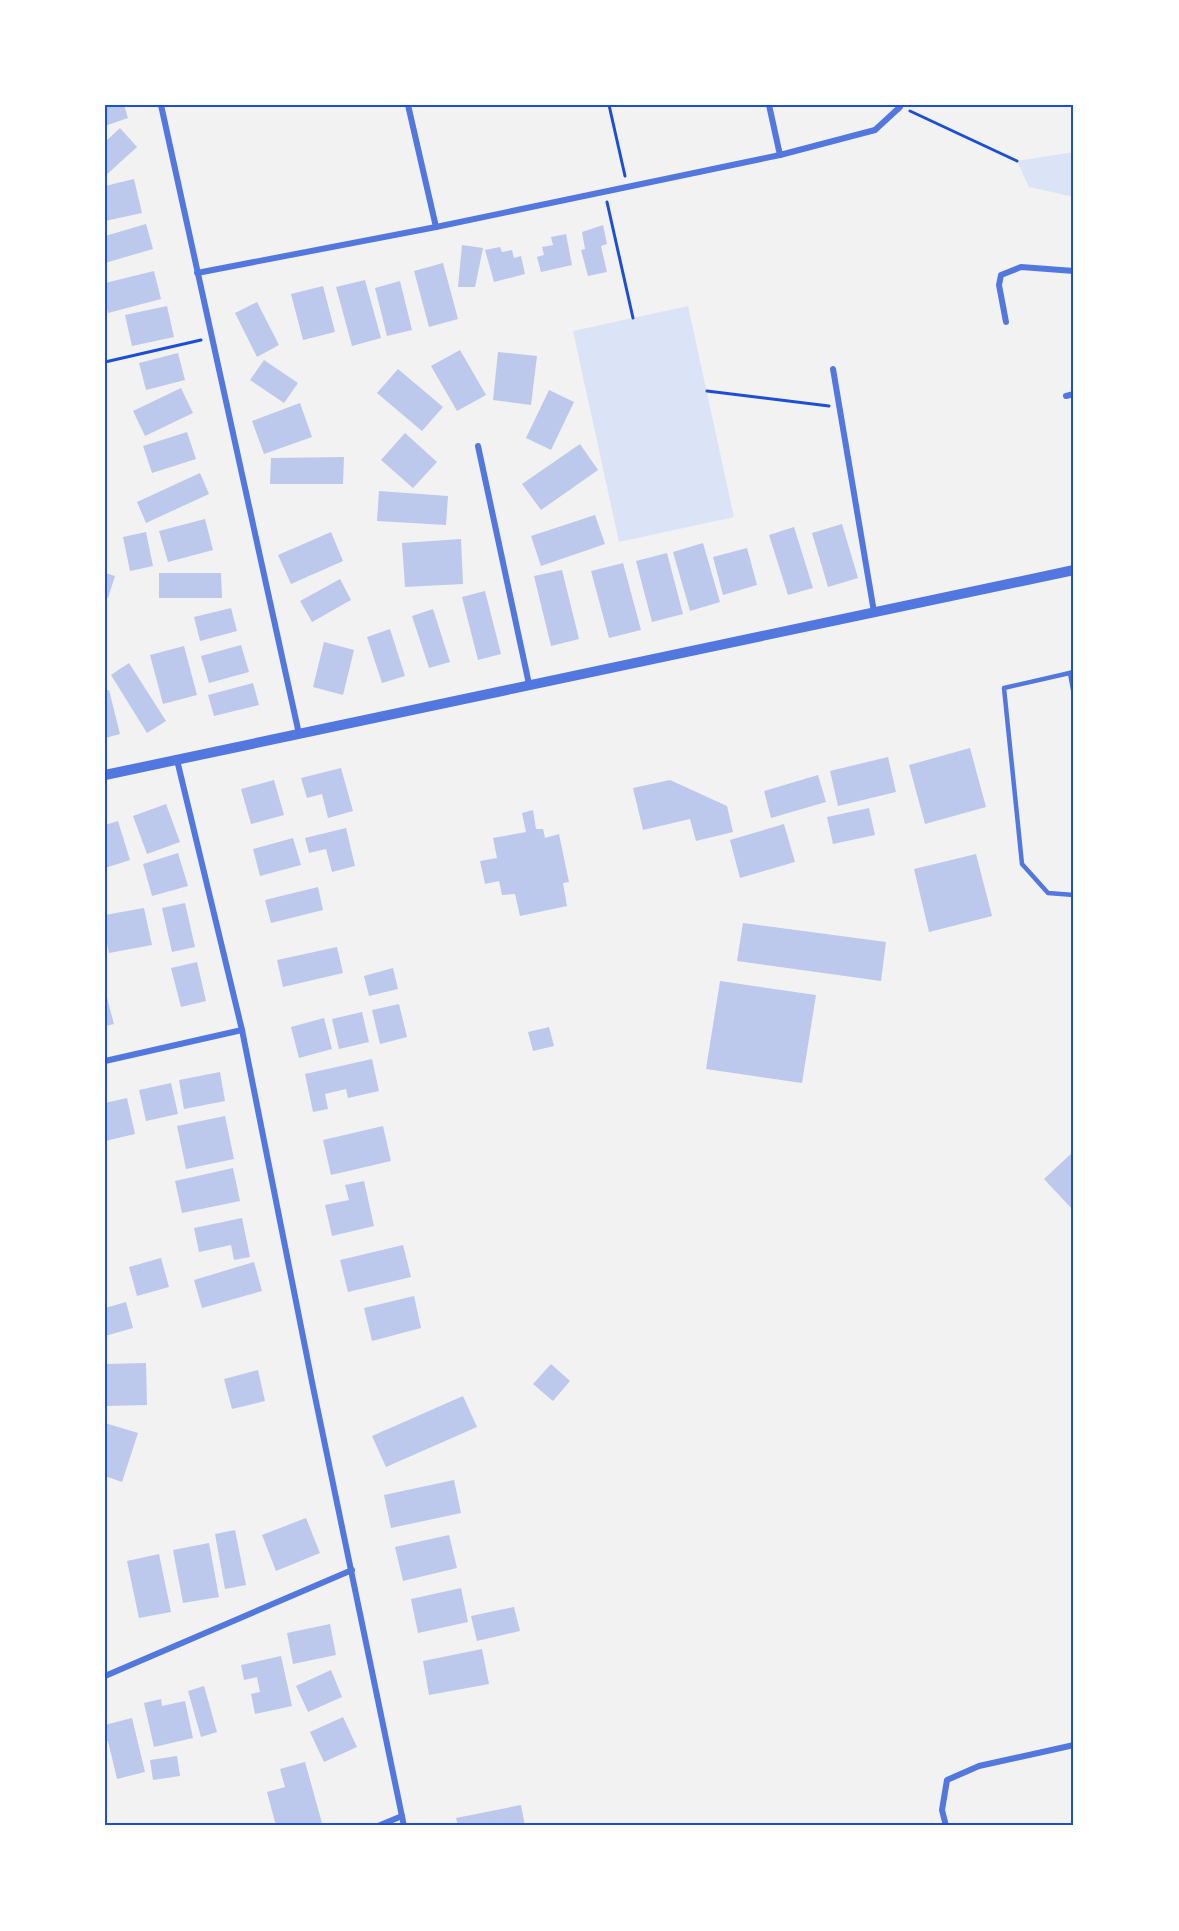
<svg xmlns="http://www.w3.org/2000/svg" width="1179" height="1931" viewBox="0 0 1179 1931" font-family="'Titillium Web',sans-serif">
  <rect width="100%" height="100%" fill="#f2f2f2"/>
  <g fill="#dbe4f7">
    <path d="M 1074,152 L 1074,197 L 1029,187 L 1017,161 Z"/>
    <path d="M 688,306 L 734,517 L 619,542 L 573,331 Z"/>
  </g>
  <g fill="#bdc9ec">
    <path d="M 105,105 L 124,105 L 128,118 L 105,126 Z"/>
    <path d="M 120,128 L 137,147 L 105,176 L 105,142 Z"/>
    <path d="M 134,179 L 142,213 L 105,221 L 105,186 Z"/>
    <path d="M 146,224 L 153,249 L 105,263 L 105,236 Z"/>
    <path d="M 603,225 L 607,244 L 601,246 L 607,272 L 588,276 L 581,250 L 585,249 L 582,232 Z"/>
    <path d="M 566,234 L 572,265 L 541,272 L 537,257 L 544,255 L 542,247 L 553,245 L 551,237 Z"/>
    <path d="M 462,245 L 483,248 L 475,287 L 458,287 Z"/>
    <path d="M 500,247 L 502,252 L 512,250 L 514,258 L 521,256 L 525,274 L 494,282 L 485,250 Z"/>
    <path d="M 443,263 L 458,319 L 429,327 L 414,271 Z"/>
    <path d="M 154,271 L 161,299 L 108,313 L 105,300 L 105,283 Z"/>
    <path d="M 365,280 L 381,338 L 352,346 L 336,287 Z"/>
    <path d="M 400,281 L 412,330 L 387,336 L 375,288 Z"/>
    <path d="M 323,286 L 335,332 L 303,340 L 291,294 Z"/>
    <path d="M 257,302 L 279,345 L 257,357 L 235,313 Z"/>
    <path d="M 167,306 L 174,337 L 132,346 L 125,315 Z"/>
    <path d="M 460,350 L 486,395 L 457,411 L 431,366 Z"/>
    <path d="M 498,352 L 537,356 L 531,405 L 493,400 Z"/>
    <path d="M 178,353 L 185,380 L 146,390 L 139,363 Z"/>
    <path d="M 264,360 L 298,383 L 284,403 L 250,380 Z"/>
    <path d="M 398,369 L 443,407 L 422,431 L 377,393 Z"/>
    <path d="M 181,388 L 193,413 L 145,436 L 133,411 Z"/>
    <path d="M 549,390 L 574,402 L 551,450 L 526,438 Z"/>
    <path d="M 300,403 L 312,437 L 264,454 L 252,421 Z"/>
    <path d="M 187,432 L 196,459 L 152,473 L 143,446 Z"/>
    <path d="M 405,433 L 437,462 L 413,488 L 381,460 Z"/>
    <path d="M 580,444 L 598,470 L 541,510 L 522,484 Z"/>
    <path d="M 344,457 L 343,484 L 270,484 L 271,458 Z"/>
    <path d="M 200,473 L 209,494 L 146,523 L 137,502 Z"/>
    <path d="M 379,491 L 448,496 L 446,525 L 377,521 Z"/>
    <path d="M 595,515 L 605,544 L 541,566 L 531,536 Z"/>
    <path d="M 205,519 L 213,550 L 168,562 L 159,531 Z"/>
    <path d="M 842,524 L 858,578 L 828,587 L 812,533 Z"/>
    <path d="M 794,527 L 813,588 L 788,595 L 769,535 Z"/>
    <path d="M 146,532 L 153,566 L 130,571 L 123,537 Z"/>
    <path d="M 331,532 L 343,561 L 291,584 L 278,555 Z"/>
    <path d="M 461,539 L 463,584 L 405,587 L 402,543 Z"/>
    <path d="M 703,543 L 720,602 L 690,611 L 673,552 Z"/>
    <path d="M 747,548 L 757,585 L 723,595 L 713,557 Z"/>
    <path d="M 667,553 L 683,614 L 652,622 L 636,561 Z"/>
    <path d="M 623,563 L 641,630 L 609,638 L 591,571 Z"/>
    <path d="M 562,570 L 579,639 L 551,646 L 534,576 Z"/>
    <path d="M 105,573 L 115,576 L 108,598 L 105,597 Z"/>
    <path d="M 159,573 L 221,573 L 222,598 L 159,598 Z"/>
    <path d="M 340,579 L 351,600 L 312,622 L 300,601 Z"/>
    <path d="M 485,591 L 501,654 L 478,660 L 462,597 Z"/>
    <path d="M 231,608 L 237,631 L 200,641 L 194,617 Z"/>
    <path d="M 433,609 L 450,662 L 429,668 L 412,616 Z"/>
    <path d="M 390,629 L 405,676 L 382,683 L 367,637 Z"/>
    <path d="M 324,642 L 354,650 L 343,695 L 313,687 Z"/>
    <path d="M 241,645 L 249,672 L 209,683 L 201,656 Z"/>
    <path d="M 184,646 L 197,695 L 163,704 L 150,655 Z"/>
    <path d="M 129,663 L 166,721 L 147,733 L 111,675 Z"/>
    <path d="M 253,683 L 259,705 L 214,716 L 208,695 Z"/>
    <path d="M 109,690 L 120,734 L 105,738 L 105,691 Z"/>
    <path d="M 970,748 L 986,807 L 925,824 L 909,765 Z"/>
    <path d="M 888,757 L 896,792 L 838,806 L 830,771 Z"/>
    <path d="M 341,768 L 353,811 L 328,818 L 322,794 L 307,798 L 301,778 Z"/>
    <path d="M 818,775 L 826,802 L 771,818 L 764,791 Z"/>
    <path d="M 274,780 L 284,815 L 251,824 L 241,789 Z"/>
    <path d="M 670,780 L 727,806 L 733,832 L 696,841 L 690,819 L 643,830 L 633,788 Z"/>
    <path d="M 166,804 L 180,842 L 147,854 L 133,816 Z"/>
    <path d="M 869,808 L 875,835 L 833,844 L 827,817 Z"/>
    <path d="M 533,810 L 536,829 L 543,829 L 545,838 L 559,834 L 569,882 L 563,883 L 567,906 L 520,916 L 515,894 L 502,895 L 499,881 L 485,884 L 480,861 L 497,858 L 493,838 L 526,832 L 522,813 Z"/>
    <path d="M 118,821 L 130,860 L 105,868 L 105,825 Z"/>
    <path d="M 784,824 L 795,862 L 740,878 L 730,840 Z"/>
    <path d="M 346,828 L 355,866 L 332,872 L 326,849 L 309,853 L 305,838 Z"/>
    <path d="M 293,838 L 301,865 L 260,876 L 253,849 Z"/>
    <path d="M 178,853 L 188,886 L 152,896 L 143,864 Z"/>
    <path d="M 976,854 L 992,916 L 929,932 L 914,869 Z"/>
    <path d="M 318,887 L 323,910 L 271,923 L 265,900 Z"/>
    <path d="M 185,903 L 195,947 L 172,952 L 162,908 Z"/>
    <path d="M 144,908 L 152,945 L 109,953 L 105,933 L 105,915 Z"/>
    <path d="M 743,923 L 886,942 L 881,981 L 737,961 Z"/>
    <path d="M 337,947 L 343,973 L 283,987 L 277,960 Z"/>
    <path d="M 197,962 L 206,1001 L 181,1007 L 171,968 Z"/>
    <path d="M 393,968 L 398,989 L 369,996 L 364,976 Z"/>
    <path d="M 720,981 L 816,995 L 802,1083 L 706,1069 Z"/>
    <path d="M 105,990 L 114,1024 L 105,1026 Z"/>
    <path d="M 399,1004 L 407,1037 L 380,1044 L 372,1010 Z"/>
    <path d="M 362,1012 L 369,1042 L 339,1049 L 332,1019 Z"/>
    <path d="M 324,1018 L 332,1049 L 299,1058 L 291,1027 Z"/>
    <path d="M 549,1027 L 554,1046 L 533,1051 L 528,1032 Z"/>
    <path d="M 372,1059 L 379,1091 L 348,1098 L 346,1089 L 325,1094 L 328,1109 L 313,1112 L 305,1074 Z"/>
    <path d="M 220,1072 L 225,1101 L 184,1109 L 179,1080 Z"/>
    <path d="M 171,1083 L 178,1114 L 146,1121 L 139,1090 Z"/>
    <path d="M 127,1098 L 135,1134 L 105,1141 L 105,1103 Z"/>
    <path d="M 225,1116 L 234,1159 L 186,1169 L 177,1126 Z"/>
    <path d="M 383,1126 L 391,1161 L 331,1175 L 323,1140 Z"/>
    <path d="M 1074,1151 L 1074,1211 L 1044,1179 Z"/>
    <path d="M 233,1168 L 240,1201 L 182,1213 L 175,1181 Z"/>
    <path d="M 364,1181 L 374,1226 L 332,1236 L 325,1205 L 349,1200 L 345,1185 Z"/>
    <path d="M 242,1218 L 250,1257 L 234,1260 L 231,1245 L 199,1252 L 194,1228 Z"/>
    <path d="M 403,1245 L 411,1277 L 348,1292 L 340,1260 Z"/>
    <path d="M 161,1258 L 169,1287 L 137,1296 L 129,1267 Z"/>
    <path d="M 254,1262 L 262,1291 L 202,1308 L 194,1280 Z"/>
    <path d="M 414,1296 L 421,1328 L 372,1341 L 364,1308 Z"/>
    <path d="M 126,1302 L 133,1328 L 105,1336 L 105,1308 Z"/>
    <path d="M 146,1363 L 147,1405 L 105,1406 L 105,1364 Z"/>
    <path d="M 551,1364 L 570,1381 L 553,1401 L 533,1384 Z"/>
    <path d="M 258,1370 L 265,1401 L 232,1409 L 224,1379 Z"/>
    <path d="M 463,1396 L 477,1427 L 386,1467 L 372,1436 Z"/>
    <path d="M 105,1423 L 138,1433 L 122,1482 L 105,1476 Z"/>
    <path d="M 454,1480 L 461,1513 L 391,1528 L 384,1495 Z"/>
    <path d="M 306,1518 L 320,1553 L 276,1571 L 262,1535 Z"/>
    <path d="M 235,1530 L 246,1585 L 225,1589 L 215,1534 Z"/>
    <path d="M 449,1535 L 457,1568 L 403,1581 L 395,1547 Z"/>
    <path d="M 209,1543 L 219,1597 L 183,1603 L 173,1550 Z"/>
    <path d="M 159,1554 L 171,1612 L 139,1618 L 127,1561 Z"/>
    <path d="M 461,1588 L 468,1622 L 418,1633 L 411,1599 Z"/>
    <path d="M 514,1607 L 520,1631 L 477,1641 L 471,1616 Z"/>
    <path d="M 330,1624 L 336,1655 L 293,1664 L 287,1633 Z"/>
    <path d="M 482,1649 L 489,1684 L 429,1695 L 423,1661 Z"/>
    <path d="M 281,1656 L 292,1706 L 255,1714 L 251,1694 L 260,1692 L 257,1677 L 244,1680 L 241,1665 Z"/>
    <path d="M 331,1670 L 342,1697 L 308,1712 L 296,1686 Z"/>
    <path d="M 204,1686 L 217,1732 L 201,1737 L 188,1691 Z"/>
    <path d="M 161,1699 L 162,1706 L 185,1701 L 193,1738 L 154,1747 L 144,1703 Z"/>
    <path d="M 343,1717 L 357,1747 L 324,1762 L 310,1732 Z"/>
    <path d="M 132,1718 L 145,1772 L 117,1779 L 108,1741 L 105,1741 L 105,1725 Z"/>
    <path d="M 177,1756 L 180,1776 L 153,1780 L 150,1760 Z"/>
    <path d="M 305,1762 L 322,1823 L 311,1826 L 276,1826 L 267,1792 L 285,1787 L 280,1769 Z"/>
    <path d="M 521,1805 L 525,1826 L 458,1826 L 456,1818 Z"/>
  </g>
  <g fill="none" stroke-linecap="round" stroke-linejoin="round">
    <g stroke="#1d4ed8" stroke-width="3">
      <path d="M 609,105 L 625,176"/>
      <path d="M 910,111 L 1017,161"/>
      <path d="M 607,202 L 633,318"/>
      <path d="M 105,362 L 201,340"/>
      <path d="M 707,391 L 829,406"/>
    </g>
    <g stroke="#5277de" stroke-width="4.5">
      <path d="M 1074,672 L 1004,688 L 1022,864 L 1048,893 L 1074,895"/>
      <path d="M 1070,673 L 1074,695"/>
    </g>
    <g stroke="#5277de" stroke-width="6">
      <path d="M 161,105 L 299,734"/>
      <path d="M 408,105 L 436,227"/>
      <path d="M 769,105 L 780,155"/>
      <path d="M 197,273 L 436,227 L 780,155 L 875,130 L 900,107"/>
      <path d="M 1006,322 L 999,285 L 1001,275 L 1021,267 L 1074,271"/>
      <path d="M 833,369 L 874,612"/>
      <path d="M 1066,396 L 1074,394"/>
      <path d="M 478,446 L 529,684"/>
      <path d="M 177,760 L 242,1030 L 313,1387 L 404,1826"/>
      <path d="M 105,1061 L 242,1030"/>
      <path d="M 105,1676 L 352,1570"/>
      <path d="M 378,1826 L 402,1816"/>
      <path d="M 946,1826 L 942,1810 L 947,1780 L 979,1766 L 1074,1745"/>
    </g>
    <path stroke="#5277de" stroke-width="10" d="M 105,775 L 1074,570"/>
  </g>
  <rect width="1179" height="1931" fill="none" stroke="#ffffff" stroke-width="213"/>
  <rect x="106" y="106" width="966" height="1718" fill="none" stroke="#1d4ed8" stroke-width="2"/>
</svg>
